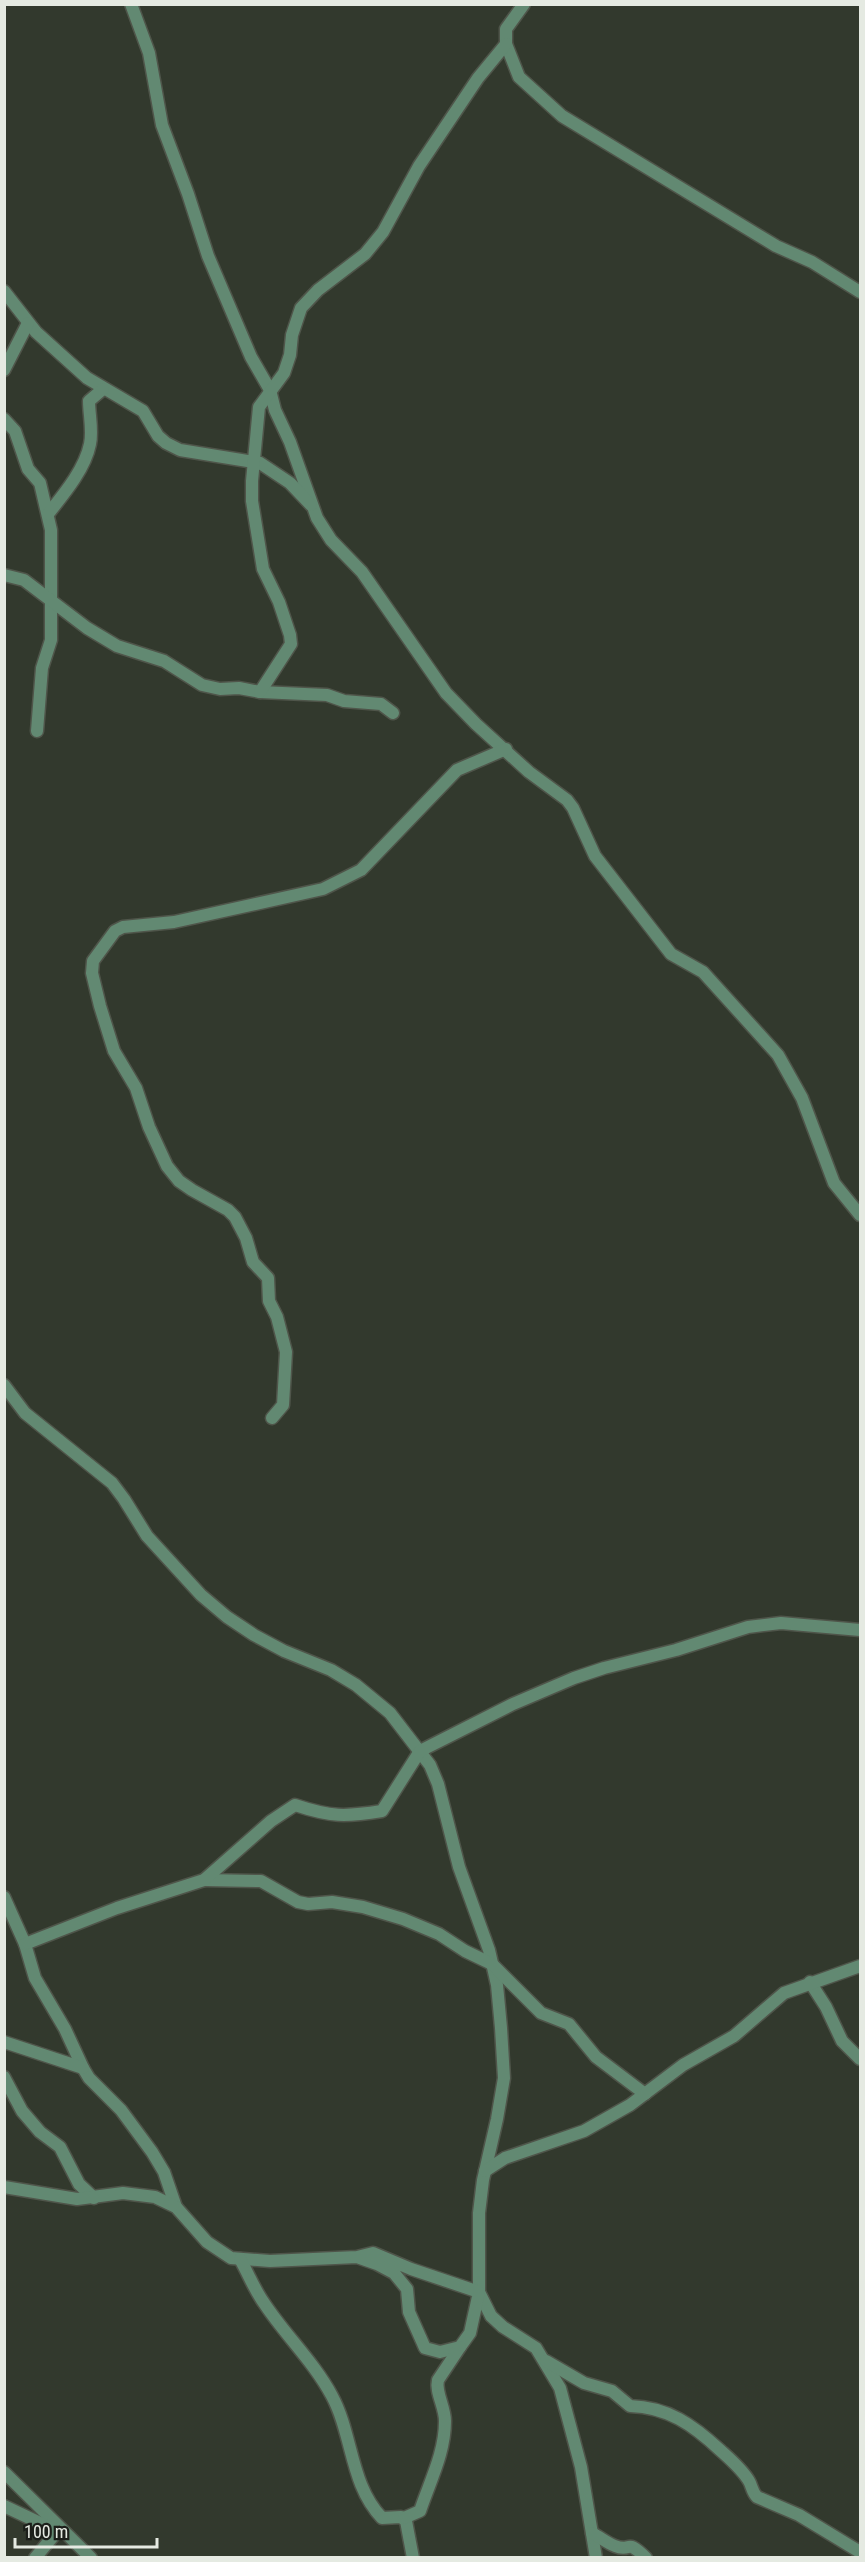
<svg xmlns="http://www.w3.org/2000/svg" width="865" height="2562" viewBox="0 0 865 2562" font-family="'Roboto Condensed',sans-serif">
  <rect width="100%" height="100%" fill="#32392d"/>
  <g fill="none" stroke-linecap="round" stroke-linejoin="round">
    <defs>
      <g id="minor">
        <path d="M 131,4 L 149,53 L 162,125 L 188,194 L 208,256 L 251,357 L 270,390 L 275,410 L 290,442 L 317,518 L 331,540 L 362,572 L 446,693 L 476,724 L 529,772 L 567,800 L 573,808 L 595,856 L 671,954 L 703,972 L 778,1055 L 802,1098 L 834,1183 L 860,1215"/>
        <path d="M 524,4 L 506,29 L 506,44 L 519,77 L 562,116 L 776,246 L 812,262 L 860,292"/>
        <path d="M 4,291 L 36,332 L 87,378 L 143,411 L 158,436 L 166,443 L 180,450 L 260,463 L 290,483 L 311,505"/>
        <path d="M 4,370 L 28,323"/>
        <path d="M 4,419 L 15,431 L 28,469 L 40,483 L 51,530 L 51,640 L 42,668 L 37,731"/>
        <path d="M 48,514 C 64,494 85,469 90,444 C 93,431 89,414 89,401 L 103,389"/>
        <path d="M 4,575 L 24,580 L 87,628 L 117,646 L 164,661 L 202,685 L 220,689 L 239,688 L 260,692 L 327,695 L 344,701 L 381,704 L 393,713"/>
        <path d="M 260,692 L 291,644 L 290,635 L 279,602 L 263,569 L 252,501 L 252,481 L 259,407 L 284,373 L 290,355 L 292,335 L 301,308 L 318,290 L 365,254 L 383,232 L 419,166 L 478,78 L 506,44"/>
        <path d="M 4,1385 L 25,1413 L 112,1483 L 124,1499 L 147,1536 L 201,1595 L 227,1617 L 254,1635 L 284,1651 L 331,1670 L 356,1685 L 390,1713 L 430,1765 L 438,1784 L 459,1867 L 489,1950 L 497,1985 L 501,2028 L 504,2078 L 497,2119 L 483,2180 L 479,2213 L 479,2292 L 491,2316 L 503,2327 L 536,2348 L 560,2388 L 581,2467 L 596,2558"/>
        <path d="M 272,1418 L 283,1405 L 286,1352 L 277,1317 L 269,1301 L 268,1278 L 253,1262 L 246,1238 L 235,1217 L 228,1210 L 192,1190 L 179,1181 L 167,1166 L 149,1127 L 136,1088 L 114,1051 L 100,1006 L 92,973 L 93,961 L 115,931 L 123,927 L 174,922 L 323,889 L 361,870 L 457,770 L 506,749"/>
        <path d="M 204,1880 L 261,1881 L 298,1902 L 308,1904 L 332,1902 L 363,1907 L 403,1919 L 439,1934 L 465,1951 L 492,1964 L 541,2013 L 569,2024 L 596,2057 L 645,2094"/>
        <path d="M 4,1897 L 25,1944 L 35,1978 L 65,2029 L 83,2068 L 89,2078 L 121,2110 L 152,2152 L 164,2172 L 176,2207"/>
        <path d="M 25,1944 L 117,1908 L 204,1880 L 271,1821 L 295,1805 C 331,1817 345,1817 382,1811 L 420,1751 L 513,1704 L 574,1678 L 604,1668 L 676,1650 L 748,1627 L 781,1623 L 860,1630"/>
        <path d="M 810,1982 L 826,2007 L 842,2041 L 860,2059"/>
        <path d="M 4,2042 L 83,2068"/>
        <path d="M 4,2077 L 22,2111 L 40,2132 L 60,2147 L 79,2184 L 94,2198"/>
        <path d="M 485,2171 L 505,2158 L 584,2131 L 630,2105 L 683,2065 L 734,2036 L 784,1993 L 860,1966"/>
        <path d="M 4,2187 L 77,2199 L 123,2193 L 155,2197 L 176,2207 L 207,2242 L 231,2258 L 270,2261 L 357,2257 L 377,2264 L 394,2273 L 407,2289 L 409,2312 L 425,2348 L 440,2352 L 460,2347 L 470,2333 L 479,2292 L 411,2269 L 373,2253 L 357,2257"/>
        <path d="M 240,2259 C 248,2273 254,2289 264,2303 C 285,2335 314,2362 332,2396 C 353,2435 350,2485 382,2518 L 401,2517 L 406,2521 L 413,2558"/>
        <path d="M 546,2361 L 584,2383 L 612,2391 L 630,2406 C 668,2407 693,2425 720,2450 C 730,2459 742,2469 749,2481 C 752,2486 752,2492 757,2497 L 799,2515 L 860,2552"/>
        <path d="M 4,2472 L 91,2558"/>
        <path d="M 4,2506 L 57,2531"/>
        <path d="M 404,2518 L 420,2511 C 430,2481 445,2453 445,2421 C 445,2407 435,2392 438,2380 L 460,2347"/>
        <path d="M 592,2533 C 600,2537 607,2543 615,2546 C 632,2553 625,2537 646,2558"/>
        <path d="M 35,2558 L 60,2528"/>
      </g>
    </defs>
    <use href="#minor" stroke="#4f554a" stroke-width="15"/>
    <use href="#minor" stroke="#628972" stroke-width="12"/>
  </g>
  <rect width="865" height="2562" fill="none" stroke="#e5eae2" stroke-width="12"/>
  <path d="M15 2538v9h142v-9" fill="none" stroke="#e5eae2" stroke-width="3"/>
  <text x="24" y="2538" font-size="18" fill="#e5eae2" stroke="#1c1f1a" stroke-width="4.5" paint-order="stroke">100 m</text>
</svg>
